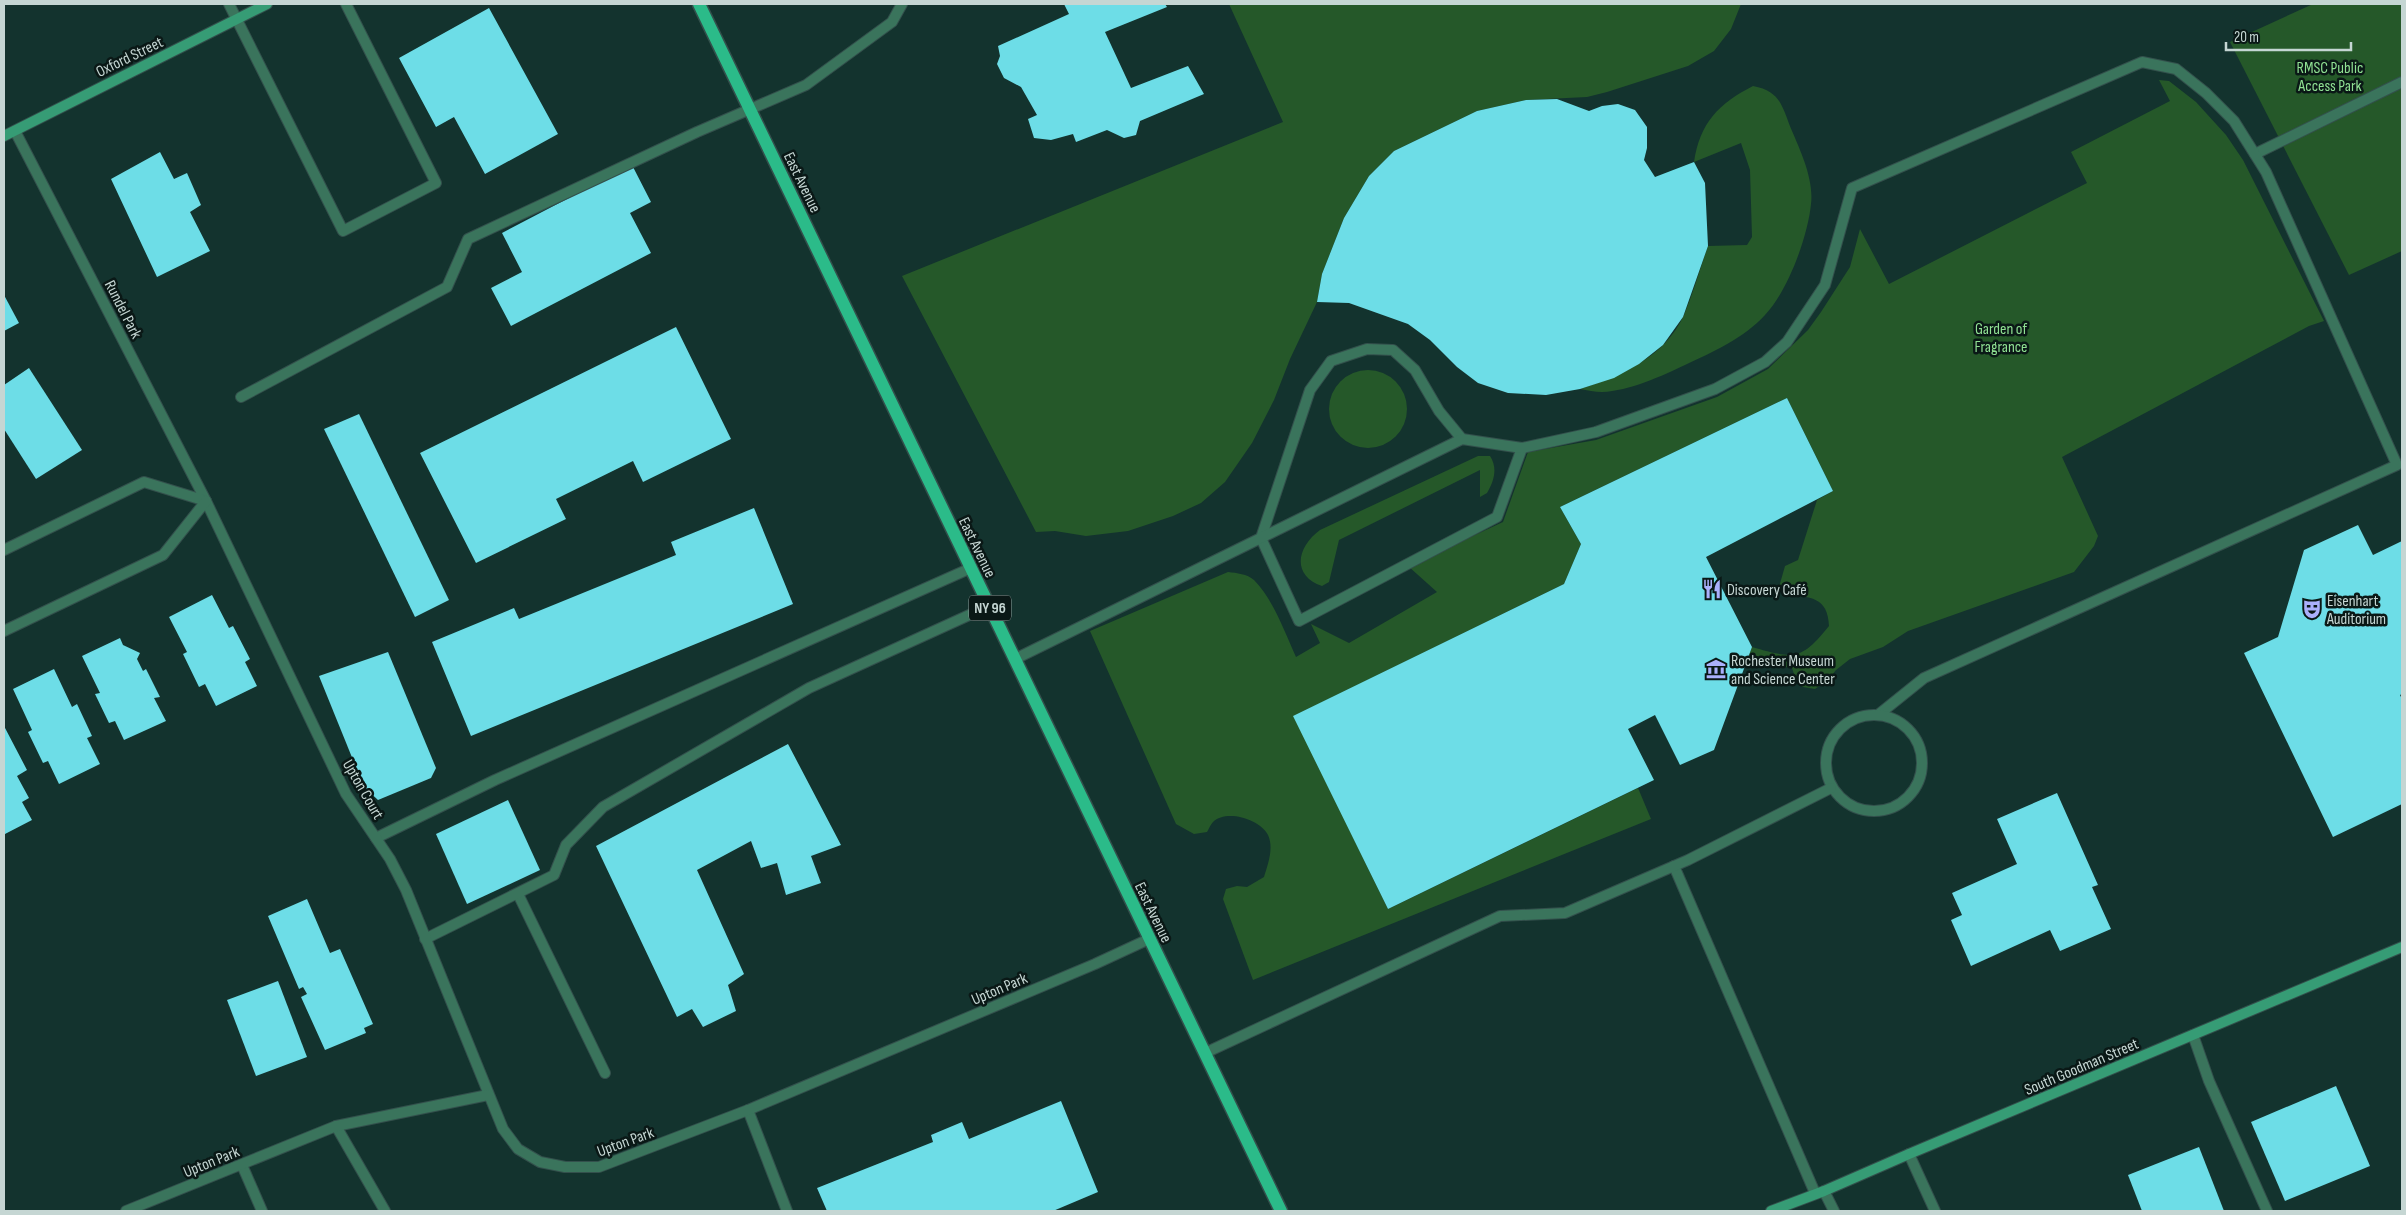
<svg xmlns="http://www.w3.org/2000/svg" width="2406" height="1215" viewBox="0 0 2406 1215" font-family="'Sofia Sans Condensed',sans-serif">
  <rect width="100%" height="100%" fill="#13332e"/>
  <g fill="#255829">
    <path d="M 1229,4 L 1741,4 L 1731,29 L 1714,51 L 1688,66 L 1607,92 L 1587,97 L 1526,100 L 1477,111 L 1394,151 L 1369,176 L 1344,218 L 1322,274 L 1317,302 L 1290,359 L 1274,400 L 1252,443 L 1225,482 L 1201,503 L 1173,516 L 1128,531 L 1086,536 L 1055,531 L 1036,532 L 902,276 L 1283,122 Z"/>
    <path d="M 2313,4 L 2402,4 L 2402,251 L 2349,275 L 2230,42 Z"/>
    <path d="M 2159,80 L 2169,81 L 2196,102 L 2226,135 L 2243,160 L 2324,321 L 2309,326 L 2062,457 L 2098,536 L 2094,546 L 2074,572 L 1908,631 L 1883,647 L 1850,659 L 1836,670 L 1828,680 L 1815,689 L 1803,687 L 1797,683 L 1792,668 L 1747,660 L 1752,647 C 1794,659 1801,661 1829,626 C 1828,597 1810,596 1785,596 L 1779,587 L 1785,566 L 1798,560 L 1817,500 L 1833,491 L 1787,398 L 1560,507 L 1581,544 L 1564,584 L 1294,716 L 1388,909 L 1638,788 L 1651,819 L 1253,980 L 1223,899 L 1226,889 L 1237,886 L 1247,887 L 1264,877 C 1268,864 1274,848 1268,835 C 1260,819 1226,809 1213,822 C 1210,825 1209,829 1207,832 L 1194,834 L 1176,824 L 1090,631 L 1228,572 C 1237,573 1247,574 1254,580 C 1273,599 1285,633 1296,657 L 1320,643 L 1311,624 L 1349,643 L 1437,592 L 1408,566 L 1503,522 L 1528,452 L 1596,440 L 1717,397 L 1768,369 L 1808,330 L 1821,312 L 1850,267 L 1860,229 L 1889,284 L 2087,183 L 2071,152 L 2170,101 Z"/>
    <path d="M 1753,86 C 1781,91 1782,107 1792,131 C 1801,152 1814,180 1811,204 C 1808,236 1788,291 1765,315 C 1744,338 1713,352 1685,365 C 1662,376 1629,391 1602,392 C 1595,392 1587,390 1580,389 C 1621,376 1665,357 1684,315 C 1693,293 1700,269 1708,246 L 1747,245 L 1752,237 L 1750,170 L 1741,143 L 1694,162 C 1700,123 1718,104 1753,86 Z"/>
    <circle cx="1368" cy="409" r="39"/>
    <path d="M 1478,456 L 1490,456 C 1498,468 1494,481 1487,493 L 1480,497 L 1480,470 L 1339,540 L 1329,582 L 1322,586 C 1291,575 1297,547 1320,530 Z"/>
  </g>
  <g fill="#6ddde7">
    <path d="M 1064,4 L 1165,4 L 1167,7 L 1105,32 L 1131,88 L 1188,66 L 1204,94 L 1140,121 L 1136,135 L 1124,138 L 1107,130 L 1076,142 L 1073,134 L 1051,140 L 1034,138 L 1028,119 L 1037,115 L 1021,87 L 1004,78 L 997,64 L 1000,56 L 998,46 L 1069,14 Z"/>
    <path d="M 489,8 L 558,134 L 485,174 L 454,117 L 436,127 L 399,58 Z"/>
    <path d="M 1557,99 L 1589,111 L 1602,106 L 1618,104 L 1635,110 L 1647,127 L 1647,148 L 1644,160 L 1655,177 L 1694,162 L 1705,183 L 1708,246 L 1683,317 L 1663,345 L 1639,364 L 1614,378 L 1580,389 L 1546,395 L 1508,393 L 1478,383 L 1457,367 L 1430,340 L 1408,324 L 1349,303 L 1317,302 L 1322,274 L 1344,218 L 1369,176 L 1394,151 L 1477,111 L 1526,100 Z"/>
    <path d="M 160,152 L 174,179 L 187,173 L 201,205 L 190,212 L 210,251 L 157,277 L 111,179 Z"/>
    <path d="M 632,165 L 651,202 L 630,213 L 651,253 L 511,326 L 491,288 L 522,272 L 502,233 Z"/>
    <path d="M 4,295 L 19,323 L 4,331 Z"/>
    <path d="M 676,327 L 731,439 L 643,482 L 633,461 L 556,499 L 566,519 L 476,563 L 420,453 Z"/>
    <path d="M 29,368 L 82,450 L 36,479 L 4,429 L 4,385 Z"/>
    <path d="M 1787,398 L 1833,491 L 1706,557 L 1752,647 L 1714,750 L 1680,765 L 1655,715 L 1628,729 L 1654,780 L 1388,909 L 1293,716 L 1564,584 L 1581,544 L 1560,507 Z"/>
    <path d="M 359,414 L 449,600 L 415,617 L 324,429 Z"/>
    <path d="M 754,508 L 793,604 L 471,736 L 432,642 L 514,608 L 519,619 L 676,555 L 671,542 Z"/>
    <path d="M 2358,525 L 2373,555 L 2402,541 L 2402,694 L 2400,695 L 2402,699 L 2402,804 L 2333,837 L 2244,653 L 2278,637 L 2304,550 Z"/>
    <path d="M 212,595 L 229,628 L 233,626 L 250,659 L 245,662 L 257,686 L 216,706 L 205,684 L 199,687 L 183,654 L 187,652 L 169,617 Z"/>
    <path d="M 120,638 L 123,645 L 140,653 L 137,659 L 143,671 L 146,669 L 160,697 L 154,698 L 166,721 L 124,740 L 115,721 L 109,723 L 95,694 L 100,693 L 82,656 Z"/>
    <path d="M 388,652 L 436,768 L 431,778 L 378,800 L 364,787 L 319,676 Z"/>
    <path d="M 54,669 L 72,707 L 77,704 L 92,736 L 87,738 L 100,764 L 59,784 L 48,761 L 43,763 L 28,732 L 32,730 L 13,689 Z"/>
    <path d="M 4,726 L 27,770 L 17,776 L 29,798 L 22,802 L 32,820 L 5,834 Z"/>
    <path d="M 788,744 L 841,845 L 811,856 L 821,883 L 786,895 L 777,863 L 761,868 L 751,841 L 697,870 L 744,974 L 728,985 L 736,1011 L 703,1027 L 692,1009 L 677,1017 L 596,846 Z"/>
    <path d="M 2057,793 L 2098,885 L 2092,887 L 2111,929 L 2060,951 L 2050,930 L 1971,966 L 1951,920 L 1962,915 L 1952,893 L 2017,864 L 1997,819 Z"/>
    <path d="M 508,800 L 540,870 L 467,904 L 436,834 Z"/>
    <path d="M 307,899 L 330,953 L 340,949 L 373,1024 L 364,1028 L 366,1033 L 325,1050 L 301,997 L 307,994 L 303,987 L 299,989 L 268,916 Z"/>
    <path d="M 278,981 L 307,1057 L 256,1076 L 227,1000 Z"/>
    <path d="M 2336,1086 L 2370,1166 L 2285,1201 L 2251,1122 Z"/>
    <path d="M 1061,1101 L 1098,1192 L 1053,1211 L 827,1211 L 817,1188 L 933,1142 L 931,1135 L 962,1122 L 969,1139 Z"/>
    <path d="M 2199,1147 L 2224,1211 L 2142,1211 L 2128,1175 Z"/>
  </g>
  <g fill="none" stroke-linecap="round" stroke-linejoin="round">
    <defs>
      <g id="lane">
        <path d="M 229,4 L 343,231 L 436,183 L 346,4"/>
        <path d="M 2255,154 L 2402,82"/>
        <path d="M 241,397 L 447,287 L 468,239 L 697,132 L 806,85 L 892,22 L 902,4"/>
        <path d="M 1462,439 L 1439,411 L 1415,370 L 1393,350 L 1367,349 L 1331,361 L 1310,390 L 1261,538 L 1299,621 L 1497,517 L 1522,448"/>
        <path d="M 1015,659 L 1462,439 L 1522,448 L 1596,432 L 1715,389 L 1765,362 L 1787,342 L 1825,285 L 1852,188 L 2142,62 L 2176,69 L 2206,93 L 2234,121 L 2266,172 L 2397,465 L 1924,678 L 1878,715"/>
        <circle cx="1874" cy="763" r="48"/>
        <path d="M 376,838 L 495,780 L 971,568"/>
        <path d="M 1674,866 L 1815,1193"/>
        <path d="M 518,894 L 605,1073"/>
        <path d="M 425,939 L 554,875 L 566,845 L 603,807 L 809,688 L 989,606"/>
        <path d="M 2193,1035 L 2209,1081 L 2267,1211"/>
        <path d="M 1205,1053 L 1500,916 L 1565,913 L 1688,860 L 1831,788"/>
        <path d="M 748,1110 L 787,1211"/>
        <path d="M 336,1126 L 385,1211"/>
        <path d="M 1909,1154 L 1935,1211"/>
        <path d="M 242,1165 L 262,1211"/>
        <path d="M 1824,1191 L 1834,1211"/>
      </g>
      <g id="street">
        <path d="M 15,131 L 206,501 L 346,794 L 390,859 L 406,890 L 503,1129 L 518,1149 L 540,1162 L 565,1167 L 599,1167 L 748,1110 L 1095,964 L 1149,939"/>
        <path d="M 4,550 L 144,482 L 206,501"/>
        <path d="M 4,631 L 163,555 L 206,501"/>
        <path d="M 126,1211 L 336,1126 L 488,1095"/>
      </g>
      <g id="secondary">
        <path d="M 4,136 L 267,4"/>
        <path d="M 1771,1211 L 1824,1191 L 1909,1154 L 2402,947"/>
      </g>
      <path id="primary" d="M 699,4 L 1281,1211"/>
    </defs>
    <use href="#lane" stroke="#33504c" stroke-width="12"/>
    <use href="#street" stroke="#33504c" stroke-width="12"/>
    <use href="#secondary" stroke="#33504c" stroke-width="12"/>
    <use href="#primary" stroke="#33504c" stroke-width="15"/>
    <use href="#lane" stroke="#3a745c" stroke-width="10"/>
    <use href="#street" stroke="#3a745c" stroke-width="10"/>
    <use href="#secondary" stroke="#369c75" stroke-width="10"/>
    <use href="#primary" stroke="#2bbb89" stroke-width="12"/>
  </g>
  <defs>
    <symbol id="restaurant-bare" viewBox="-9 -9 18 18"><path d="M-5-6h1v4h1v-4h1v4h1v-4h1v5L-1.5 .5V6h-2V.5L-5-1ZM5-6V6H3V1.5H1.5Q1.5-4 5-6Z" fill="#aab0fc" stroke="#0a1816" stroke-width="2.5" paint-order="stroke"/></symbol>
    <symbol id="theatre-bare" viewBox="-9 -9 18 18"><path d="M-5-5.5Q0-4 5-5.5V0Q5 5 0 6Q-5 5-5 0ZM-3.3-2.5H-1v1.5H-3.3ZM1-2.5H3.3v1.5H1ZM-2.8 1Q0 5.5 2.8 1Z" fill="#aab0fc" stroke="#0a1816" stroke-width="2.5" paint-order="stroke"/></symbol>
    <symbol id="museum-bare" viewBox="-9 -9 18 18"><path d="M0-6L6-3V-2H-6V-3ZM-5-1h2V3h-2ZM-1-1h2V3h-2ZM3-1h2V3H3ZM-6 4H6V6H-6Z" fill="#aab0fc" stroke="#0a1816" stroke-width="2.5" paint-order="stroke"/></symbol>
  </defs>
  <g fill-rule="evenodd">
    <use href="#restaurant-bare" x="1698" y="575" width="28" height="28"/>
    <use href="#theatre-bare" x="2298" y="595" width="28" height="28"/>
    <use href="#museum-bare" x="1702" y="655" width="28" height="28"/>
  </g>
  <g text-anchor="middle" stroke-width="5" stroke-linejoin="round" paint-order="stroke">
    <rect fill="#0a1816" stroke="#8d9d9a" stroke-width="1" x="969" y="595.5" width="42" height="25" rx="4"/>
    <g font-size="15" font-weight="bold" fill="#c5d6d3">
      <text x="990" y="613">NY 96</text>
    </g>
    <g font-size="16" fill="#c5d6d3" stroke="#0a1816">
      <text transform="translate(129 56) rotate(-26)" y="6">Oxford Street</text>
      <text transform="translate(803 182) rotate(64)" y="6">East Avenue</text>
      <text transform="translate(124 309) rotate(63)" y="6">Rundel Park</text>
      <text transform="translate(978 547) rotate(64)" y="6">East Avenue</text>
      <text transform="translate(364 789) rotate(60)" y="6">Upton Court</text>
      <text transform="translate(1154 912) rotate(64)" y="6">East Avenue</text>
      <text transform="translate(999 988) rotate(-23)" y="6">Upton Park</text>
      <text transform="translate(2081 1066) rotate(-23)" y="6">South Goodman Street</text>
      <text transform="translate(625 1141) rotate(-20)" y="6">Upton Park</text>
      <text transform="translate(211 1161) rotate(-22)" y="6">Upton Park</text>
    </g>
    <g font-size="16" fill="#90e193" stroke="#0a1816">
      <text x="2330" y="73">RMSC Public<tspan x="2330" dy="18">Access Park</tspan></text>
      <text x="2001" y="334">Garden of<tspan x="2001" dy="18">Fragrance</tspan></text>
    </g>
    <g font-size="16" fill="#c5d6d3" stroke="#0a1816" text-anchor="start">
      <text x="1727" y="595">Discovery Café</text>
      <text x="2327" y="606">Eisenhart<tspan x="2327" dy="18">Auditorium</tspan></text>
      <text x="1731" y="666">Rochester Museum<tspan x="1731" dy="18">and Science Center</tspan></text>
    </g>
  </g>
  <rect width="2406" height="1215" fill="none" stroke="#c5d6d3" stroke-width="10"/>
  <path d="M2226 42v8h125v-8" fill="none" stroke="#c5d6d3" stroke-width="2.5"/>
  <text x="2234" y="42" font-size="15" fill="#c5d6d3" stroke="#0a1816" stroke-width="4" paint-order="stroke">20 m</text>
</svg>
